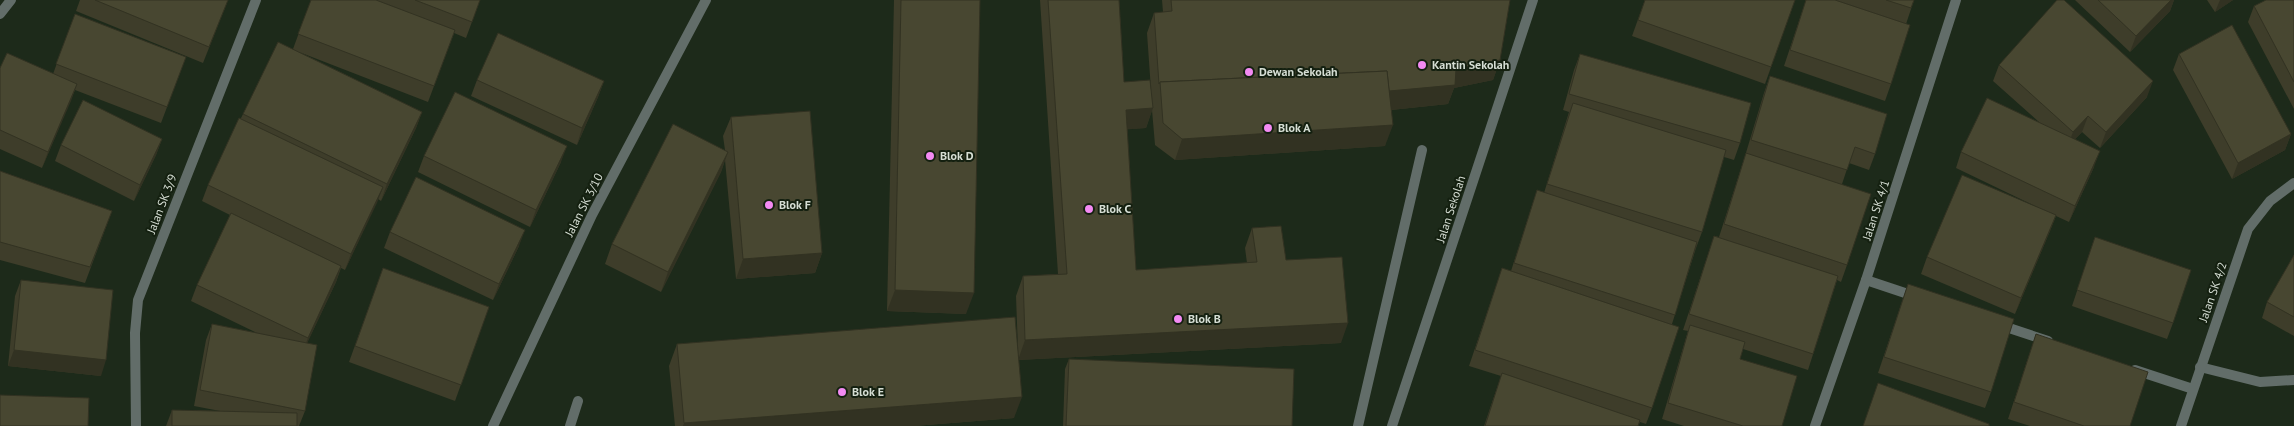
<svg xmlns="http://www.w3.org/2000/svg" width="2294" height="426" viewBox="0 0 2294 426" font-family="'PT Sans',sans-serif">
  <rect width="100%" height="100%" fill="#1d2a1a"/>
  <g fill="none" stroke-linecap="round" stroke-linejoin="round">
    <g stroke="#626d69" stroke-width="10">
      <path d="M 1866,280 L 1917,297"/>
      <path d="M 2000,325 L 2048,341"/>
      <path d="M 2135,370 L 2193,389"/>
      <path d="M 570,426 L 578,401"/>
      <path d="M 1358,426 L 1422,150"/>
    </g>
    <g stroke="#626d69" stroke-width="10">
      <path d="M 0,14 L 11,0"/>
      <path d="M 2200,367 L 2260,382 L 2294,380"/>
      <path d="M 136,426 L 135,333 L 138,300 L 256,0"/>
      <path d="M 493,426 L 592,215 L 706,0"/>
      <path d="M 1392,426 L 1533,0"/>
      <path d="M 1815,426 L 1866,280 L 1956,0"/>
      <path d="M 2181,426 L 2248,229 L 2270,201 L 2294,183"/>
    </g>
  </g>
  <g fill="#3e3d2a">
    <path d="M 80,0 L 228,0 L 203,63 L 76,11 Z"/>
    <path d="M 311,0 L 480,0 L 466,38 L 454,33 L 428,102 L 299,52 L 422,112 L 416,128 L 381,201 L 378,199 L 345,270 L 341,268 L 336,282 L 307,343 L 305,411 L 299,426 L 166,426 L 172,410 L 220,411 L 194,406 L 206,340 L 212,324 L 257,333 L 191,301 L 197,285 L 230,215 L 202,201 L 208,185 L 243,114 L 293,49 Z"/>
    <path d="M 894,0 L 980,0 L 966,314 L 887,311 Z"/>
    <path d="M 1040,0 L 1119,0 L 1124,82 L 1151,90 L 1147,33 L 1154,13 L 1163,12 L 1162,0 L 1510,0 L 1500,60 L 1493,80 L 1454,88 L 1448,104 L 1391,110 L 1385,146 L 1175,160 L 1155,145 L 1152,110 L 1146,128 L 1127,129 L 1136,270 L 1247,263 L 1245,248 L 1252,228 L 1286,260 L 1341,343 L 1018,360 L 1014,418 L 914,426 L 675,426 L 669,366 L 677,344 L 1018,351 L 1016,296 L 1023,276 L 1058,274 Z"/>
    <path d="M 1645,0 L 1795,0 L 1765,84 L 1632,36 Z"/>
    <path d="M 1806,0 L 1914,0 L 1906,24 L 1891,84 L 1885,101 L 1784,66 Z"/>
    <path d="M 2075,0 L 2174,0 L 2170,11 L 2130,52 Z"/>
    <path d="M 2207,0 L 2233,0 L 2215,12 Z"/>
    <path d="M 2294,0 L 2294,109 L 2248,22 L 2254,6 Z"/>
    <path d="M 75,14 L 186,57 L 161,123 L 75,90 L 42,168 L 0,149 L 0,68 L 53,74 Z"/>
    <path d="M 1580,54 L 1740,143 L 1734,160 L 1724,157 L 1702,232 L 1696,248 L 1672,324 L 1652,408 L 1646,424 L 1640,422 L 1638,426 L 1484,426 L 1501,376 L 1469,366 L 1502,268 L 1511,271 L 1537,190 L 1544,193 L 1569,112 L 1563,110 L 1574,70 Z"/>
    <path d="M 2179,54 L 2291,134 L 2285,150 L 2232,179 L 2173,70 Z"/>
    <path d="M 1999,65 L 2147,97 L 2100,148 L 2082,132 L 2075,139 L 2094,167 L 2069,222 L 2056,216 L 2050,231 L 2015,314 L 1921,274 L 1927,257 L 2037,207 L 1956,168 L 1961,152 L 2039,122 L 1993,81 Z"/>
    <path d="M 1770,76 L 1875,154 L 1869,170 L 1849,163 L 1842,184 L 1847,265 L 1841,282 L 1837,280 L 1808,370 L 1743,349 L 1740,359 L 1782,426 L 1684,426 L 1662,419 L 1688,331 L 1683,330 L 1714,236 L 1719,237 L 1745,156 L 1764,93 Z"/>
    <path d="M 477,80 L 604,81 L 598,97 L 577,145 L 471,96 Z"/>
    <path d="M 731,117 L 822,253 L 815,273 L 736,279 L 725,160 L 721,172 L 661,292 L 605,264 L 612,244 L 725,150 L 723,136 Z"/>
    <path d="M 162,139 L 156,155 L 134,201 L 55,161 L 61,145 Z"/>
    <path d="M 424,156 L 561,162 L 530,227 L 418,172 Z"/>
    <path d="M 0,171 L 112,211 L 85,283 L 0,260 Z"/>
    <path d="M 390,232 L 519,246 L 493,300 L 384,248 Z"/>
    <path d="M 2095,237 L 2173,323 L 2167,339 L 2072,306 Z"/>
    <path d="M 2294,255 L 2294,336 L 2262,318 L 2267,302 Z"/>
    <path d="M 383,268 L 489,307 L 455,401 L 349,362 Z"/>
    <path d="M 21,280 L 101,376 L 8,366 L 15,296 Z"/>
    <path d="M 1908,284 L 1991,392 L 1985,408 L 1878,373 Z"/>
    <path d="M 2036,334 L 2130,426 L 2030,426 L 2008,419 Z"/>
    <path d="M 1069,359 L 1292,426 L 1063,426 L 1065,369 Z"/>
  </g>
  <g fill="#323222">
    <path d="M 2171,0 L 2174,0 L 2170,11 L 2130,52 L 2136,36 Z"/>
    <path d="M 2220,0 L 2233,0 L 2215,12 Z"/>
    <path d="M 1500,60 L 1493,80 L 1454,88 L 1448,104 L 1381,111 L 1388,91 L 1456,69 Z"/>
    <path d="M 604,81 L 598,97 L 577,145 L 582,128 Z"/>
    <path d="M 2153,81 L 2147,97 L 2100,148 L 2106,132 Z"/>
    <path d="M 77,84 L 71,101 L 42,168 L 48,152 Z"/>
    <path d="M 1153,108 L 1146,128 L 1119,130 L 1126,110 Z"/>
    <path d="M 422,112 L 416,128 L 381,201 L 387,184 Z"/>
    <path d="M 2088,116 L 2082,132 L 2067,148 L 2073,132 Z"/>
    <path d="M 1393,125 L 1385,146 L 1175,160 L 1182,139 Z"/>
    <path d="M 2291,134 L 2285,150 L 2232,179 L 2238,163 Z"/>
    <path d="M 162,139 L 156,155 L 134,201 L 140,185 Z"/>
    <path d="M 567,146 L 561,162 L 530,227 L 536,210 Z"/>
    <path d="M 2100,151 L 2094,167 L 2069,222 L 2075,206 Z"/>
    <path d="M 728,152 L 721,172 L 661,292 L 668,272 Z"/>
    <path d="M 383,187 L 377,203 L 345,270 L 351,254 Z"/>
    <path d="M 2056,215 L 2050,231 L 2015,314 L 2021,298 Z"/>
    <path d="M 525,230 L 519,246 L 493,300 L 499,284 Z"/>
    <path d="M 822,253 L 815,273 L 736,279 L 743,259 Z"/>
    <path d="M 341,266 L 336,282 L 302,354 L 308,338 Z"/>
    <path d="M 895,290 L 974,293 L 966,314 L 887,311 Z"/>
    <path d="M 1348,323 L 1341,343 L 1018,360 L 1025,340 Z"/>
    <path d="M 14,350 L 106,360 L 101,376 L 8,366 Z"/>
    <path d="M 1022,397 L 1014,418 L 914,426 L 683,426 L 684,423 Z"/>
  </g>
  <g fill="#484731" stroke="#323222">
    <path d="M 95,0 L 228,0 L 209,47 Z"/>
    <path d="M 311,0 L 376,0 L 455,30 L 434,86 L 298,34 Z"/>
    <path d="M 415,0 L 480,0 L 472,22 Z"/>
    <path d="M 901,0 L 980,0 L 974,293 L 895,290 Z"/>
    <path d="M 1048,0 L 1119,0 L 1124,82 L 1150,80 L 1153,108 L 1126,110 L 1136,270 L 1257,262 L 1252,228 L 1281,226 L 1286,260 L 1342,257 L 1348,323 L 1025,340 L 1023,276 L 1067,274 Z"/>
    <path d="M 1171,0 L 1510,0 L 1500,60 L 1456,69 L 1455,85 L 1389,91 L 1387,71 L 1160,82 L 1159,84 L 1154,13 L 1172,11 Z"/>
    <path d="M 1645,0 L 1795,0 L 1771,67 L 1638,20 Z"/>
    <path d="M 1806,0 L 1835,0 L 1910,25 L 1891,84 L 1790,50 Z"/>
    <path d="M 1886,0 L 1914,0 L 1911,8 Z"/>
    <path d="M 2057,0 L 2064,0 L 2153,81 L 2106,132 L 2088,116 L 2073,132 L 1999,65 Z"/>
    <path d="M 2098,0 L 2171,0 L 2136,36 Z"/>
    <path d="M 2266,0 L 2294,0 L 2294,82 L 2254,6 Z"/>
    <path d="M 75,14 L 186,57 L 167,107 L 56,64 Z"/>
    <path d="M 2232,25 L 2291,134 L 2238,163 L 2179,54 Z"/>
    <path d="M 498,33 L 604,81 L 582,128 L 477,80 Z"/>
    <path d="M 278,42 L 422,112 L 387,184 L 243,114 Z"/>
    <path d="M 7,53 L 77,84 L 48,152 L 0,130 L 0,68 Z"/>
    <path d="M 1580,54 L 1751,103 L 1740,143 L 1569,94 Z"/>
    <path d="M 1387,71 L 1393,125 L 1182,139 L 1163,123 L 1160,82 Z"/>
    <path d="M 1770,76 L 1887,114 L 1875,154 L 1855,147 L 1847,170 L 1751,140 Z"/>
    <path d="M 455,92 L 567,146 L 536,210 L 424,156 Z"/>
    <path d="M 1987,98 L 2100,151 L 2075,206 L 1961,152 Z"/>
    <path d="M 83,100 L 162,139 L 140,185 L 61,145 Z"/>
    <path d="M 1573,103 L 1726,150 L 1702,232 L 1547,184 Z"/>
    <path d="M 810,111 L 822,253 L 743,259 L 731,117 Z"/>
    <path d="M 239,118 L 383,187 L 351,254 L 208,185 Z"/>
    <path d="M 673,124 L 728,152 L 668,272 L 612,244 Z"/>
    <path d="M 1746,153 L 1871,194 L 1847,265 L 1724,224 Z"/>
    <path d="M 0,171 L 112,211 L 90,267 L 0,242 Z"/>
    <path d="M 1962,175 L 2056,215 L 2021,298 L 1927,257 Z"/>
    <path d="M 416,177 L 525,230 L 499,284 L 390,232 Z"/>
    <path d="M 1537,190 L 1697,242 L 1675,315 L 1514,263 Z"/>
    <path d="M 231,213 L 341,266 L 308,338 L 197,285 Z"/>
    <path d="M 1714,236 L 1838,276 L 1813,354 L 1689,314 Z"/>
    <path d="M 2095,237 L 2191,270 L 2173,323 L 2077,290 Z"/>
    <path d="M 2294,255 L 2294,317 L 2267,302 Z"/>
    <path d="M 383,268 L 489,307 L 461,385 L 355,346 Z"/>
    <path d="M 1502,268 L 1679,327 L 1652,408 L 1475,350 Z"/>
    <path d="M 21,280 L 113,290 L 106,360 L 14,350 Z"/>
    <path d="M 1908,284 L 2014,319 L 1991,392 L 1884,357 Z"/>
    <path d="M 1015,317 L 1022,397 L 684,423 L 677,344 Z"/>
    <path d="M 212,324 L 317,345 L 305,411 L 200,390 Z"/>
    <path d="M 1690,325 L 1745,342 L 1740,359 L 1797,376 L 1782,426 L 1743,426 L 1668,403 Z"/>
    <path d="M 2036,334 L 2148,372 L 2130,426 L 2084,426 L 2014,402 Z"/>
    <path d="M 1069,359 L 1294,369 L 1292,426 L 1066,426 Z"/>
    <path d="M 1502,373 L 1640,420 L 1638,426 L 1485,426 Z"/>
    <path d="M 1878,383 L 1989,424 L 1989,426 L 1863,426 Z"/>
    <path d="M 0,395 L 89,398 L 88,426 L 0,426 Z"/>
    <path d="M 172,410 L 297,413 L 297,426 L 172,426 Z"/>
  </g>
  <g fill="#f38af2" stroke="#142010" stroke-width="2">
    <circle cx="1422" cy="65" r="5"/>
    <circle cx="1249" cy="72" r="5"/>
    <circle cx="1268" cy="128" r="5"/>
    <circle cx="930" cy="156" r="5"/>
    <circle cx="769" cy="205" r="5"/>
    <circle cx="1089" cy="209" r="5"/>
    <circle cx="1178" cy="319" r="5"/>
    <circle cx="842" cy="392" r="5"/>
  </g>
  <g text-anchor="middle" stroke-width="4" stroke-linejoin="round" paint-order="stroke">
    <g font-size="12" font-weight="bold" fill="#d6ded4" stroke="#142010" text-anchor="start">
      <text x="1432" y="69">Kantin Sekolah</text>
      <text x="1259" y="76">Dewan Sekolah</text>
      <text x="1278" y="132">Blok A</text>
      <text x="940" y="160">Blok D</text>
      <text x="779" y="209">Blok F</text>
      <text x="1099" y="213">Blok C</text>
      <text x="1188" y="323">Blok B</text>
      <text x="852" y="396">Blok E</text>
    </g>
    <g font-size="12" fill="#d6ded4" stroke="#142010">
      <text transform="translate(162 204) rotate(-69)" y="4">Jalan SK 3/9</text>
      <text transform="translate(584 205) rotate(-63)" y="4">Jalan SK 3/10</text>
      <text transform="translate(1451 209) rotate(-72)" y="4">Jalan Sekolah</text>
      <text transform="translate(1876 210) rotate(-72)" y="4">Jalan SK 4/1</text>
      <text transform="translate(2213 292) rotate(-71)" y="4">Jalan SK 4/2</text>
    </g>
  </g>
</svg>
